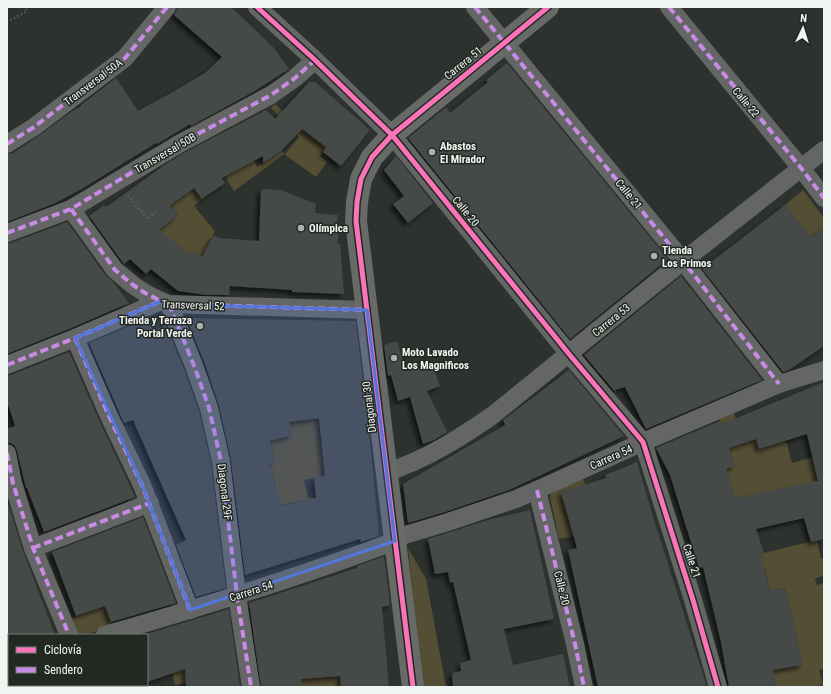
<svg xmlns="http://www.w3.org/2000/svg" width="831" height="694" viewBox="0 0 831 694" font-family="'Roboto Condensed',sans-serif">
  <defs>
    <filter id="shadow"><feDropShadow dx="-3.5" dy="3.5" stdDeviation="2" flood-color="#0009"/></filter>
  </defs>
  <rect width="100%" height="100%" fill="#2d322e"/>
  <g fill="#544e34">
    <path d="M 275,104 L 304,131 L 326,147 L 320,156 L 327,162 L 316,177 L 284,154 L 234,191 L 219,166 L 254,161 L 257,167 L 281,151 L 285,154 L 299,137 L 271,108 Z"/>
    <path d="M 190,182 L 202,199 L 194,206 L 215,231 L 202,257 L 194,251 L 191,255 L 156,233 L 178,215 L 171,206 L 185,195 Z"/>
    <path d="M 803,190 L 824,218 L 824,228 L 810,238 L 785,205 Z"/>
    <path d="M 286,410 L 325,417 L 320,431 L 323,453 L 327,476 L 304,480 L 308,498 L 340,493 L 273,507 L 276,485 L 269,464 L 275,462 L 270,441 L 292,435 Z"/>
    <path d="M 734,413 L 744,443 L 756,439 L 759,449 L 786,441 L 792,463 L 813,457 L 818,481 L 735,509 L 717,484 L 730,480 L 726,469 L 735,466 L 719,419 Z"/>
    <path d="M 583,478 L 586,486 L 561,492 L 571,526 L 599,531 L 559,539 L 550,497 L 551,493 Z"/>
    <path d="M 817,540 L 821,559 L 824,558 L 824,575 L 815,579 L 817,585 L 824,583 L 824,669 L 819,670 L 823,685 L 812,687 L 776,687 L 773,670 L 803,665 L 785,588 L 770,591 L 765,570 L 756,555 Z"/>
    <path d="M 408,548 L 426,579 L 446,687 L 422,687 Z"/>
    <path d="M 105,606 L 112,625 L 86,635 L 75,635 L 69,619 Z"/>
    <path d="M 297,655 L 340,676 L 341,687 L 302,687 Z"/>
    <path d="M 201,661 L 204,679 L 175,685 L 171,668 Z"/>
  </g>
  <g fill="#454947" fill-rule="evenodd" filter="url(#shadow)">
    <path d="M 177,7 L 231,7 L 274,48 L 289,69 L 253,92 L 191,126 L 190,124 L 157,144 L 156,143 L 80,190 L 53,204 L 7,222 L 7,154 L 13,153 L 40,135 L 71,112 L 81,106 L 81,105 L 116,78 L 138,111 L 171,93 L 205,73 L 222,57 L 174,15 L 177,9 Z"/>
    <path d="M 507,63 L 668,259 L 570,339 L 408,138 L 446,107 L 450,113 L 488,82 L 486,80 Z"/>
    <path d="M 309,82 L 315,82 L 370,130 L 341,166 L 323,152 L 326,147 L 302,129 L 281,151 L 263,163 L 263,156 L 222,178 L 225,183 L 202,199 L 194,188 L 170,206 L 178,215 L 159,230 L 191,255 L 194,251 L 202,257 L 213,236 L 221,238 L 259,241 L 261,189 L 281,190 L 316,204 L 315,213 L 338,215 L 336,231 L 339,231 L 337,244 L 340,244 L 344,294 L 292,292 L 292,290 L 230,286 L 229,295 L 207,295 L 178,291 L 151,269 L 146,274 L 130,259 L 124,264 L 123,263 L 89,216 L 104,205 L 106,207 L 166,164 L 184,153 L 266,110 L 275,119 Z"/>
    <path d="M 396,156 L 433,203 L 408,223 L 393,204 L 404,196 L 384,170 Z"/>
    <path d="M 785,205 L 810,238 L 824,228 L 824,346 L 789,370 L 783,372 L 702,269 Z"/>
    <path d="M 67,222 L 106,276 L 112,281 L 129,303 L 71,328 L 7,354 L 7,243 L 11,243 Z"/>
    <path d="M 681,276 L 762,380 L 646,429 L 625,387 L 615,390 L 616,393 L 584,355 Z"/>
    <path d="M 186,318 L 356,321 L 370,441 L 379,536 L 361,542 L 360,539 L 245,575 L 231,460 L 219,406 L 205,364 ZM 319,418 L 325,476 L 314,478 L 316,498 L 282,506 L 269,464 L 275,462 L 270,441 L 292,435 L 289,422 Z"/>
    <path d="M 143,320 L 147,325 L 151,324 L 154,330 L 166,326 L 185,372 L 199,411 L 211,463 L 226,588 L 196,597 L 176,545 L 186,540 L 133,420 L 124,423 L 89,343 Z"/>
    <path d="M 397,341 L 406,371 L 432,364 L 440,386 L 427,391 L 447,432 L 434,440 L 423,444 L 410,397 L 398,401 L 391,375 L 388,376 L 384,345 Z"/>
    <path d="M 69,352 L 99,420 L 135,497 L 44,532 L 27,488 L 26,488 L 17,451 L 15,446 L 11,443 L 7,443 L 7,429 L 15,426 L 7,401 L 7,375 L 11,375 Z"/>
    <path d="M 569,370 L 624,436 L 509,490 L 445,512 L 408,523 L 403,484 L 505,425 L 503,420 Z"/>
    <path d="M 824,382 L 824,539 L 811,542 L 804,518 L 756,529 L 764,553 L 760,554 L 770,591 L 785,588 L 803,665 L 773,670 L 776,687 L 729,687 L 721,642 L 703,567 L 699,568 L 670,475 L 656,448 L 720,421 L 722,424 ZM 807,434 L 818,481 L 822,480 L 736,498 L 726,469 L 735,466 L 729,448 L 756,439 L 759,449 Z"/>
    <path d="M 637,462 L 654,520 L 707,687 L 598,687 L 568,550 L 577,548 L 561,492 L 606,478 L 605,475 Z"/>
    <path d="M 8,503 L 23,551 L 55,635 L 7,635 L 7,504 Z"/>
    <path d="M 530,510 L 554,619 L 504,629 L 513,665 L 563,654 L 570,687 L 453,687 L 452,673 L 461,671 L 460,663 L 471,660 L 453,582 L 450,583 L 448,572 L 435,574 L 428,539 L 488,520 Z"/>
    <path d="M 143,517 L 176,603 L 111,622 L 105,606 L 76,616 L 52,552 Z"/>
    <path d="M 382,557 L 384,557 L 390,605 L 382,607 L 389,687 L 341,687 L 340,676 L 301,679 L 302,687 L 261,687 L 249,603 L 357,568 L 357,566 Z"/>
    <path d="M 229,609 L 240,687 L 186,687 L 185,669 L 147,682 L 147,635 L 143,635 Z"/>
  </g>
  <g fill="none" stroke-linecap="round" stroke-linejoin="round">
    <g stroke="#686b69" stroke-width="2.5" stroke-dasharray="1 3" stroke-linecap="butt">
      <path d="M 7,22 L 27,11 L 25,7"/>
      <path d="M 128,196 L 148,219 L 157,211"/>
    </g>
    <g stroke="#636664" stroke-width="18">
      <path d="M 257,7 L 315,60 L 392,135 L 569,354 L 643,442 L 693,600 L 718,687"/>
      <path d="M 475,7 L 683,261 L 779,384"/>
      <path d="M 669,7 L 801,168 L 824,198"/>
      <path d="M 7,144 L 34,127 L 125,58 L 167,7"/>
      <path d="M 71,209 L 115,270 L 133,285 L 145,293 L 161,301"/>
      <path d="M 7,233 L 71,209 L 179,144 L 271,95 L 295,78 L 315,60"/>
      <path d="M 169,304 L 195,368 L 209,408 L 221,461 L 237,595 L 251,687"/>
      <path d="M 75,338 L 109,416 L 142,485 L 190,610"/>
      <path d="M 7,365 L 75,338 L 161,301 L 169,304 L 367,310"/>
      <path d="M 7,453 L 13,483 L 33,548 L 69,635"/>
      <path d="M 387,472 C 425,460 460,438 493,415 L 683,261 L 824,150"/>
      <path d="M 537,490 L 575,644 L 584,687"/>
      <path d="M 395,538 L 448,522 L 516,499 L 537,490 L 643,442 L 779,384 L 824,370"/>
      <path d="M 33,548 L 150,503"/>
      <path d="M 105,635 C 202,607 300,577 395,541"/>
      <path d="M 7,669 L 9,669"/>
      <path d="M 88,685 L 89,687"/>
    </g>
    <path stroke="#676a66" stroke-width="22" d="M 413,687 L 356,221 L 357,202 L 361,179 L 372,157 L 392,135 L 548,7"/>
    <g stroke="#ca8be6" stroke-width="4" stroke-dasharray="8 4" stroke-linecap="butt">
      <path d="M 475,7 L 683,261 L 779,384"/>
      <path d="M 669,7 L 801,168 L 824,198"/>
      <path d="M 7,144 L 34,127 L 125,58 L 167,7"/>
      <path d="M 71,209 L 115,270 L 133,285 L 145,293 L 161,301"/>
      <path d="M 7,233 L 71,209 L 179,144 L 271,95 L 295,78 L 315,60"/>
      <path d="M 169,304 L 195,368 L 209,408 L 221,461 L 237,595 L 251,687"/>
      <path d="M 75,338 L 109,416 L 142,485 L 190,610"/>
      <path d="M 7,365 L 75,338 L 161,301 L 169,304 L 367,310"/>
      <path d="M 7,453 L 13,483 L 33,548 L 69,635"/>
      <path d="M 537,490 L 575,644 L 584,687"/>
      <path d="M 33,548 L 150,503"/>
      <path d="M 7,669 L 9,669"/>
      <path d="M 88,685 L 89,687"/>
    </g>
    <defs>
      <g id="cycleway">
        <path d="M 257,7 L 315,60 L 392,135 L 569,354 L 643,442 L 693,600 L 718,687"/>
        <path d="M 413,687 L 356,221 L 357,202 L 361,179 L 372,157 L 392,135 L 548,7"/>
      </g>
    </defs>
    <use href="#cycleway" stroke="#222923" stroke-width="8"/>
    <use href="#cycleway" stroke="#fb73b8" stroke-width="5"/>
  </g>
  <path fill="#5278de" fill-opacity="0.2" stroke="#5278de" stroke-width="3" stroke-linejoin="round" d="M 161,301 L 169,304 L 367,310 L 395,541 L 190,610 L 142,485 L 75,338 Z"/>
  <g fill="#adb1ad" stroke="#222923" stroke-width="1.5">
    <circle cx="432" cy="152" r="4"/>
    <circle cx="301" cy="228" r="4"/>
    <circle cx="654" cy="256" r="4"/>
    <circle cx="200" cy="326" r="4"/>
    <circle cx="394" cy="358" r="4"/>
  </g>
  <g text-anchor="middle" stroke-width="3" stroke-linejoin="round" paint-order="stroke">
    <g font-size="11" fill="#f2f6f2" stroke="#222923">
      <text transform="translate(463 63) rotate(-39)" y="4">Carrera 51</text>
      <text transform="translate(93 82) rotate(-37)" y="4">Transversal 50A</text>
      <text transform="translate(746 102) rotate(50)" y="4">Calle 22</text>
      <text transform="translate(165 153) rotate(-30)" y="4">Transversal 50B</text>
      <text transform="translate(629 194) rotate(51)" y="4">Calle 21</text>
      <text transform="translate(466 211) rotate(51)" y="4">Calle 20</text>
      <text transform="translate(193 305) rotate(2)" y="4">Transversal 52</text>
      <text transform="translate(611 320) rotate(-39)" y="4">Carrera 53</text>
      <text transform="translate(369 407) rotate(-97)" y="4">Diagonal 30</text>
      <text transform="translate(611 457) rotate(-24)" y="4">Carrera 54</text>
      <text transform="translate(225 492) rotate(83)" y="4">Diagonal 29F</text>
      <text transform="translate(692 561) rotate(72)" y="4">Calle 21</text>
      <text transform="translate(562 588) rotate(76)" y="4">Calle 20</text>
      <text transform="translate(251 591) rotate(-18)" y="4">Carrera 54</text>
    </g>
    <g font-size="11" font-weight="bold" fill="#f2f6f2" stroke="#222923" text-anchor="start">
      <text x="440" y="150">Abastos<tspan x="440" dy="13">El Mirador</tspan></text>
      <text x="309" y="232">Olímpica</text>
      <text x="662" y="254">Tienda<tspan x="662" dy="13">Los Primos</tspan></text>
      <text x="192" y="324" text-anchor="end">Tienda y Terraza<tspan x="192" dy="13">Portal Verde</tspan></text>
      <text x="402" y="356">Moto Lavado<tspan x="402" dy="13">Los Magnificos</tspan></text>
    </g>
  </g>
  <rect width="831" height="694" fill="none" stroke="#f2f6f2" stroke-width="16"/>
  <rect x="8" y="634" width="140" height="52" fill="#222923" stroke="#757b76"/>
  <rect x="16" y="647" width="20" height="6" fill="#fb73b8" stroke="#757b76"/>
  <text x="44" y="654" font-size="12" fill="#f2f6f2">Ciclovía</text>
  <rect x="16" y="667" width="20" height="6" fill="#ca8be6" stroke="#757b76"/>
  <text x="44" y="674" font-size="12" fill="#f2f6f2">Sendero</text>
  <g transform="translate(803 28) rotate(4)" stroke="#222923" stroke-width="3" paint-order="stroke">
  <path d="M0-3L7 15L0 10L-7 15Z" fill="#f2f6f2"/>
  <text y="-6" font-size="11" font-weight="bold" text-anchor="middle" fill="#f2f6f2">N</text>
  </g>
</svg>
